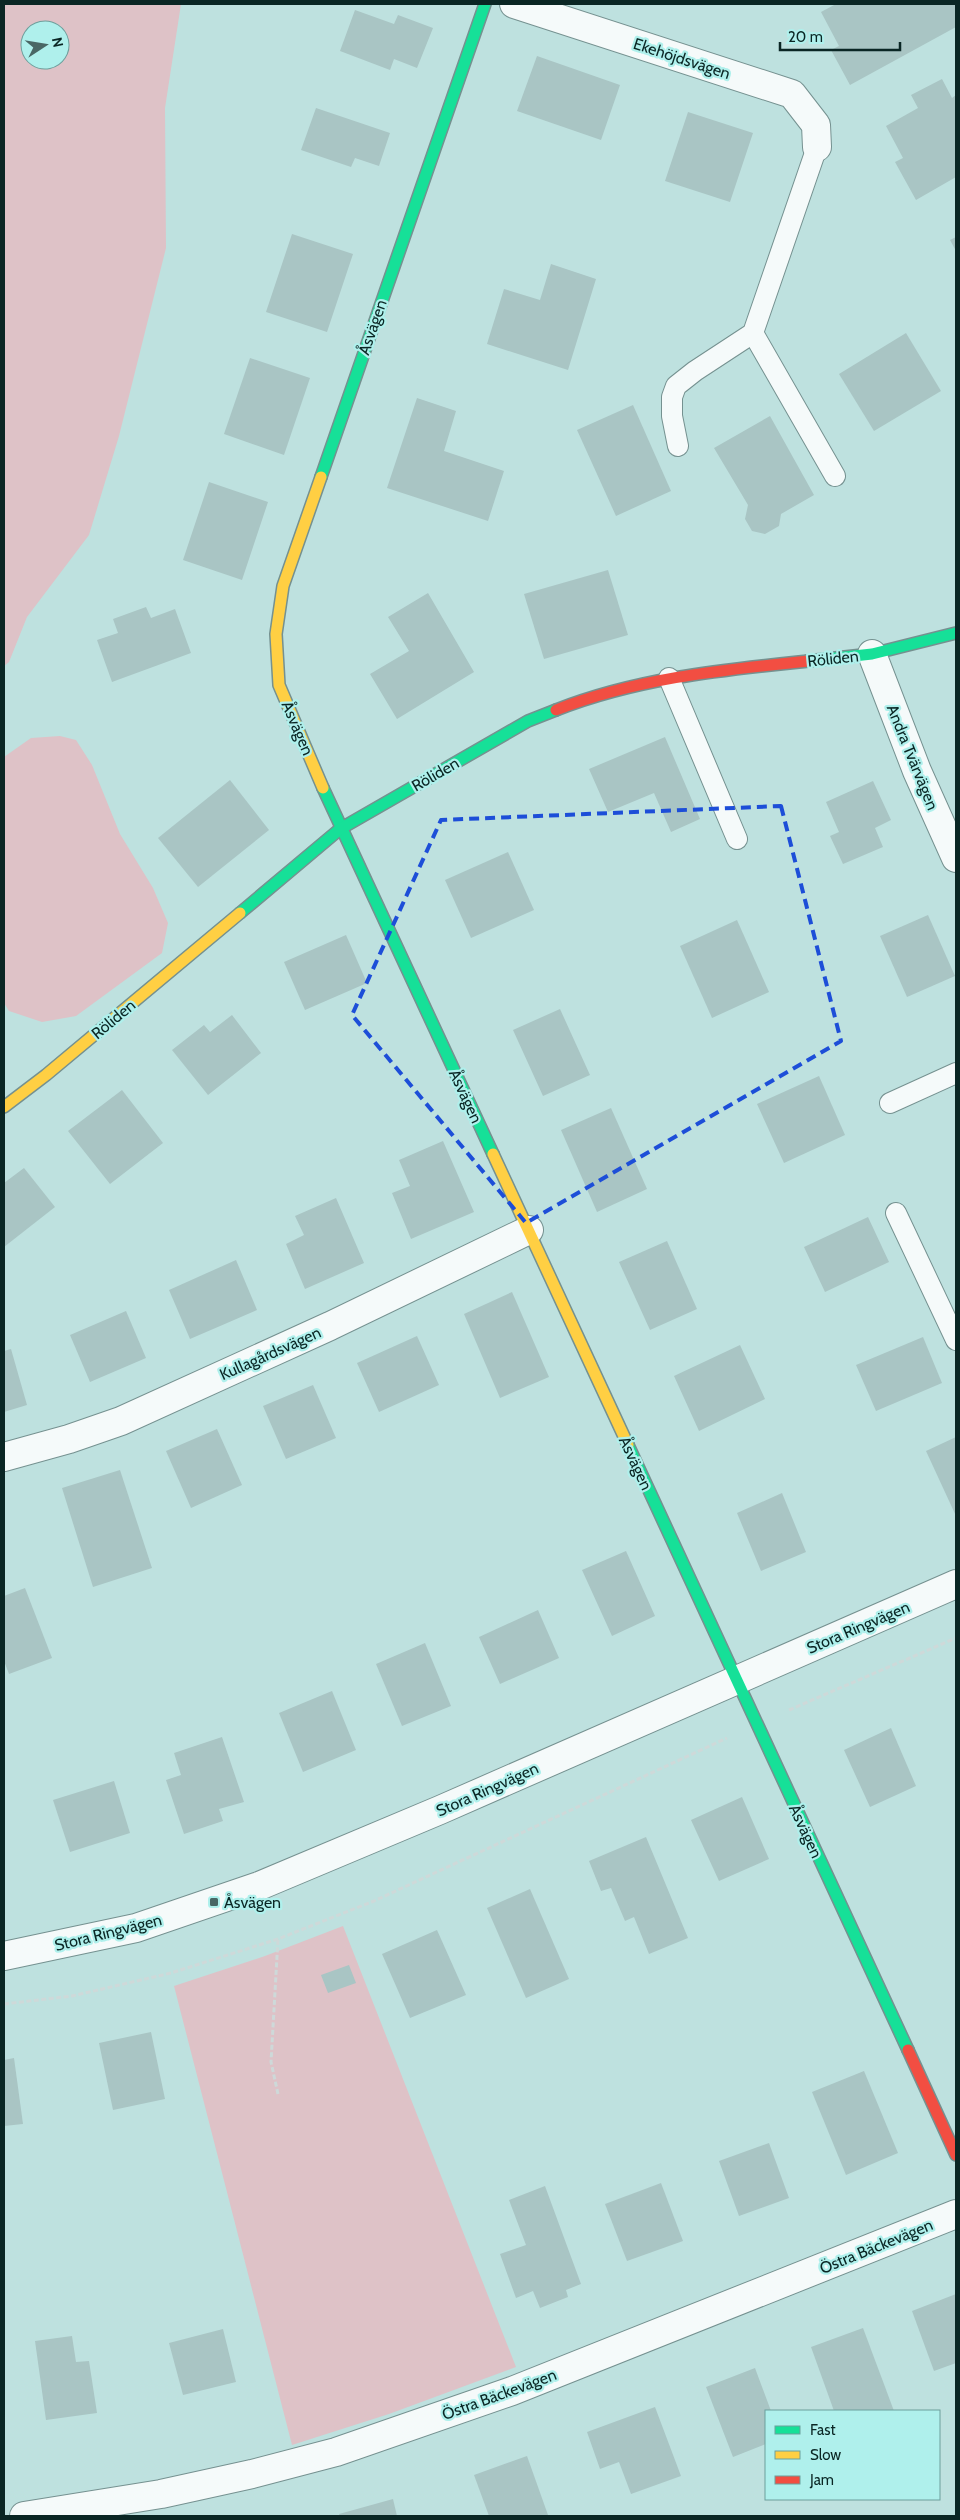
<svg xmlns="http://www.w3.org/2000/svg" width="960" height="2520" viewBox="0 0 960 2520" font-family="Cabin,sans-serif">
  <rect width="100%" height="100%" fill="#bee1df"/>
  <g fill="#dec2c7" fill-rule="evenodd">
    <path d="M 4,4 L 181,4 L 165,108 L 166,248 L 119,436 L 89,535 L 27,617 L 9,662 L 4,666 ZM 30,30 L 60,30 L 60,60 L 30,60 Z"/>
    <path d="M 60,736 L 76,740 L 92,765 L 120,834 L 153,888 L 168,923 L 162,953 L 76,1016 L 42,1022 L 9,1011 L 4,1003 L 4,757 L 31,738 Z"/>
    <path d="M 343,1926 L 516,2367 L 389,2414 L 292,2445 L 174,1986 L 265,1956 Z"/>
  </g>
  <g fill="#a9c5c4">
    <path d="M 836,4 L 956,4 L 956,27 L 850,85 L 831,50 L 839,46 L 821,12 Z"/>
    <path d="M 355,10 L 394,24 L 398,15 L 433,28 L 417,68 L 394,59 L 390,70 L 340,51 Z"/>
    <path d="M 537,56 L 620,85 L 601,140 L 517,111 Z"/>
    <path d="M 942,79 L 952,98 L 956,95 L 956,177 L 916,200 L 895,162 L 903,158 L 886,126 L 918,108 L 911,95 Z"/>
    <path d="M 316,108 L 390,133 L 379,166 L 355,158 L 351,167 L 301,150 Z"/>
    <path d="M 688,112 L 753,133 L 730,202 L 665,181 Z"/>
    <path d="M 292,234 L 353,254 L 327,332 L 266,312 Z"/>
    <path d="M 956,237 L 956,251 L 950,240 Z"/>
    <path d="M 551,264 L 596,279 L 568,370 L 487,344 L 504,289 L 540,300 Z"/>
    <path d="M 906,333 L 941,391 L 874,431 L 839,374 Z"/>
    <path d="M 250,358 L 310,378 L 284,455 L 224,434 Z"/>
    <path d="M 417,398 L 456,411 L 444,451 L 504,471 L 488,521 L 387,488 Z"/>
    <path d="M 633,405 L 671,491 L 616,516 L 577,430 Z"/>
    <path d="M 770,416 L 814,495 L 781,514 L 779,526 L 765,534 L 752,531 L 745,519 L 748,505 L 714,448 Z"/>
    <path d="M 209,482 L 268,502 L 242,580 L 183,560 Z"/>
    <path d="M 608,570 L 628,635 L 544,659 L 524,594 Z"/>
    <path d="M 428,593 L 474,672 L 397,719 L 370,674 L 409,651 L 388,617 Z"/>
    <path d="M 146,607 L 151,618 L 175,609 L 191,653 L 112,682 L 97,640 L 118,633 L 113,619 Z"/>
    <path d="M 665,737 L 700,819 L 671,832 L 654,793 L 608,812 L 589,769 Z"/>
    <path d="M 230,780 L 269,830 L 198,887 L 158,838 Z"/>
    <path d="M 873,781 L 891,820 L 875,828 L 883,847 L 843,864 L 830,836 L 839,832 L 826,802 Z"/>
    <path d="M 508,852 L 534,910 L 471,938 L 445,880 Z"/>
    <path d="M 928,915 L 955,976 L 907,997 L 880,936 Z"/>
    <path d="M 737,920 L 769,992 L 712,1018 L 680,946 Z"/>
    <path d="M 346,935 L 367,983 L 305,1010 L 284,962 Z"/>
    <path d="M 560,1009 L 590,1075 L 543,1096 L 513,1030 Z"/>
    <path d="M 232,1015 L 261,1053 L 208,1095 L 172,1050 L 204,1025 L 210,1032 Z"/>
    <path d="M 819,1076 L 845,1135 L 784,1163 L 757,1104 Z"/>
    <path d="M 122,1090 L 163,1143 L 110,1184 L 68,1131 Z"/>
    <path d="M 611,1108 L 647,1189 L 597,1212 L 561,1130 Z"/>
    <path d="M 443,1141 L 474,1212 L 411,1239 L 392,1193 L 410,1186 L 399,1160 Z"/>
    <path d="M 24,1168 L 55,1207 L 4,1247 L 4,1183 Z"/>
    <path d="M 336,1198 L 364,1263 L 305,1289 L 286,1244 L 304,1235 L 295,1216 Z"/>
    <path d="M 868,1217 L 889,1262 L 825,1292 L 804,1247 Z"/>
    <path d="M 667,1241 L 697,1309 L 650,1330 L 619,1262 Z"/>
    <path d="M 236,1260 L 257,1310 L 190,1339 L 169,1290 Z"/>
    <path d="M 512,1292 L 549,1377 L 500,1398 L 464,1314 Z"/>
    <path d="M 126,1311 L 146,1358 L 90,1382 L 70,1335 Z"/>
    <path d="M 417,1336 L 439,1385 L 379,1412 L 357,1363 Z"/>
    <path d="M 923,1337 L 942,1383 L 876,1411 L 856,1365 Z"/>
    <path d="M 740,1345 L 765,1399 L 699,1431 L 674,1376 Z"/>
    <path d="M 11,1349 L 27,1405 L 4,1412 L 4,1351 Z"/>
    <path d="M 313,1385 L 336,1438 L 286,1459 L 263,1406 Z"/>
    <path d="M 217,1429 L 242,1485 L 191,1508 L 166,1451 Z"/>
    <path d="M 956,1437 L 956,1516 L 926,1451 Z"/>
    <path d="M 120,1470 L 152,1568 L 93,1587 L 62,1488 Z"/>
    <path d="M 782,1493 L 806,1552 L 761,1571 L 737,1513 Z"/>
    <path d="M 626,1551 L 655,1616 L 612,1636 L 582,1570 Z"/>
    <path d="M 25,1588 L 52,1658 L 9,1674 L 4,1661 L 4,1596 Z"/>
    <path d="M 538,1610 L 559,1658 L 500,1684 L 479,1637 Z"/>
    <path d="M 425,1643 L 451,1706 L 402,1726 L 376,1664 Z"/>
    <path d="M 332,1691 L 356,1750 L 303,1772 L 279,1713 Z"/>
    <path d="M 891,1728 L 916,1786 L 870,1807 L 844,1750 Z"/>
    <path d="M 222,1737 L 244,1802 L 219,1809 L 223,1821 L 184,1834 L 166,1780 L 181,1775 L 174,1753 Z"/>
    <path d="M 114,1781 L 130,1833 L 70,1852 L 53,1800 Z"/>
    <path d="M 742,1797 L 769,1859 L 719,1881 L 691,1820 Z"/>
    <path d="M 646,1837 L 688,1938 L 649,1954 L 634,1917 L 625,1921 L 611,1888 L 601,1891 L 589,1861 Z"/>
    <path d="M 530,1889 L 569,1979 L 526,1998 L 487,1908 Z"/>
    <path d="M 437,1930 L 466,1995 L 410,2018 L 382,1954 Z"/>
    <path d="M 349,1965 L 356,1983 L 328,1993 L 321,1975 Z"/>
    <path d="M 151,2032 L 165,2099 L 113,2110 L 99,2043 Z"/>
    <path d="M 14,2058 L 23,2124 L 4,2126 L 4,2060 Z"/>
    <path d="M 864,2071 L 898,2153 L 846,2175 L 812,2092 Z"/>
    <path d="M 769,2143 L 789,2198 L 739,2216 L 719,2161 Z"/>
    <path d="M 661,2183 L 683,2241 L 627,2261 L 605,2204 Z"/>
    <path d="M 545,2186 L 581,2284 L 566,2290 L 568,2297 L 540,2308 L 533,2291 L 516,2298 L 500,2254 L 526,2245 L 509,2200 Z"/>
    <path d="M 956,2294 L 956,2363 L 934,2371 L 912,2311 Z"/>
    <path d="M 863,2328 L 894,2411 L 834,2411 L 811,2347 Z"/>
    <path d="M 223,2329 L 236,2382 L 183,2395 L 169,2343 Z"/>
    <path d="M 72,2336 L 76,2362 L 89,2361 L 97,2413 L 46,2420 L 35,2341 Z"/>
    <path d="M 755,2368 L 771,2411 L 766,2411 L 766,2444 L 733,2457 L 706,2387 Z"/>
    <path d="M 655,2407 L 681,2476 L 631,2494 L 619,2462 L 600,2469 L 587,2432 Z"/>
    <path d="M 527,2456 L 548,2515 L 489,2516 L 474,2475 Z"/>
    <path d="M 393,2499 L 397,2516 L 340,2516 L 339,2514 Z"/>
  </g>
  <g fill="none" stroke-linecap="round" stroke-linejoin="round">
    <defs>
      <g id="lane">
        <path d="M 753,333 L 835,476"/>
        <path d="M 678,446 L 672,416 L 672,397 L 676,386 L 695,371 L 753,333 L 817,147"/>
        <path d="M 669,678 L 737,839"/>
        <path d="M 890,1103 L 956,1073"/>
        <path d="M 896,1213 L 956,1340"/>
      </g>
      <g id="street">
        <path d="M 514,4 L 792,94 L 816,125 L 817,147"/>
        <path d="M 872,654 L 917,771 L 956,858"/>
        <path d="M 4,1457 L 69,1439 L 121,1421 L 330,1326 L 529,1230"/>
        <path d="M 4,1956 L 136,1928 L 259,1886 L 440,1810 L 956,1584"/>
        <path d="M 24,2516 L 161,2494 L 252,2474 L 336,2452 L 512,2391 L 956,2214"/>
      </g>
      <g id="fast">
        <path d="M 321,477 L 485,4"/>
        <path d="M 808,661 L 872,654 L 956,633"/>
        <path d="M 323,788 L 493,1154"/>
        <path d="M 240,913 L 340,829 L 528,721 L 556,710"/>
        <path d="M 628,1445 L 908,2050"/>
      </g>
      <g id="slow">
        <path d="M 321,477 L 283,586 L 276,634 L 279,685 L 323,788"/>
        <path d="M 4,1107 L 46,1075 L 240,913"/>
        <path d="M 493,1154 L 628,1445"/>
      </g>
      <g id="jam">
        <path d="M 556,710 C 637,678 722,670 808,661"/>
        <path d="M 908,2050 L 956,2155"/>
      </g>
    </defs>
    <use href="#lane" stroke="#759190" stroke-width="22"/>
    <use href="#street" stroke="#759190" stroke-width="30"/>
    <use href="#fast" stroke="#759190" stroke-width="14"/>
    <use href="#slow" stroke="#759190" stroke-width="14"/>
    <use href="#jam" stroke="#759190" stroke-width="14"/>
    <g stroke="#ced9d9" stroke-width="3" stroke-dasharray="5 2.5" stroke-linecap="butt">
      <path d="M 789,1710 L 956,1638"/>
      <path d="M 4,2004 L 72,1996 L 171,1973 L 278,1939 L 374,1901 L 727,1738"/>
      <path d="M 278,2094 L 271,2062 L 278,1939"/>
    </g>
    <use href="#lane" stroke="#f5fafa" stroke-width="20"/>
    <use href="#street" stroke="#f5fafa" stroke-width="28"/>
    <use href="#fast" stroke="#16e098" stroke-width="11"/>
    <use href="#slow" stroke="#ffcf43" stroke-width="11"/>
    <use href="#jam" stroke="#f24e42" stroke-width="11"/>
  </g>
  <path fill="none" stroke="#1d4ed8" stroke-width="4" stroke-dasharray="10 6" stroke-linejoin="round" d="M 781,806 L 841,1041 L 526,1223 L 352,1015 L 441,820 Z"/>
  <rect fill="#496765" stroke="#aff0ec" stroke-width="2" x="209" y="1897" width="10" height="10" rx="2.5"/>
  <g text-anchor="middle" stroke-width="4.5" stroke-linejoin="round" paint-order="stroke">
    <g font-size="16" fill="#0a2624" stroke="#aff0ec">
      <text transform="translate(682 58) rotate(18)" y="6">Ekehöjdsvägen</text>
      <text transform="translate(372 327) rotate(-71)" y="6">Åsvägen</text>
      <text transform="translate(833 658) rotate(-6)" y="6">Röliden</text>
      <text transform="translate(298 728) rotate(67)" y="6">Åsvägen</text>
      <text transform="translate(913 757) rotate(68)" y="6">Andra Tvärvägen</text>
      <text transform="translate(435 774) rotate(-30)" y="6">Röliden</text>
      <text transform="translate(113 1019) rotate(-40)" y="6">Röliden</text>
      <text transform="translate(466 1096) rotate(65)" y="6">Åsvägen</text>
      <text transform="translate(270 1353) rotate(-24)" y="6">Kullagårdsvägen</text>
      <text transform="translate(636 1463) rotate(65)" y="6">Åsvägen</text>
      <text transform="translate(858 1627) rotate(-23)" y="6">Stora Ringvägen</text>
      <text transform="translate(487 1789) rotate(-24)" y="6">Stora Ringvägen</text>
      <text transform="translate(806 1831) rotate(65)" y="6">Åsvägen</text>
      <text transform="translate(108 1932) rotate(-14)" y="6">Stora Ringvägen</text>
      <text transform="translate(876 2246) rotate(-22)" y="6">Östra Bäckevägen</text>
      <text transform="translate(499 2394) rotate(-20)" y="6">Östra Bäckevägen</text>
    </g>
    <g font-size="16" fill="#0a2624" stroke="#aff0ec" text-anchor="start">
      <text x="224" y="1908">Åsvägen</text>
    </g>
  </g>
  <rect width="960" height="2520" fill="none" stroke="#0a2624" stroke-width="10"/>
  <rect x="765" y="2410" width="175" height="90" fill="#aff0ec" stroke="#6d9f9c"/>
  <rect x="775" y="2426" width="25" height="8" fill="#16e098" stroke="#6d9f9c"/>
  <text x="810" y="2435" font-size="15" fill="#0a2624">Fast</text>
  <rect x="775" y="2451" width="25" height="8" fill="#ffcf43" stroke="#6d9f9c"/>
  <text x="810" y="2460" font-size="15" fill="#0a2624">Slow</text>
  <rect x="775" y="2476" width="25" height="8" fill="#f24e42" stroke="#6d9f9c"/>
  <text x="810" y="2485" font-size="15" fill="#0a2624">Jam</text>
  <g transform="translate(45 45) rotate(78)"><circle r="24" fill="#aff0ec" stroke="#6d9f9c"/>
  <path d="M0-4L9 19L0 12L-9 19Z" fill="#496765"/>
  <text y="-8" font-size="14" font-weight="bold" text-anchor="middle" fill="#0a2624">N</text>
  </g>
  <path d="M780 42v8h120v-8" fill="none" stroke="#0a2624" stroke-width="2.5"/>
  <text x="788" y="42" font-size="15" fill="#0a2624" stroke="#aff0ec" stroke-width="4" paint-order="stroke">20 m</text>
</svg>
